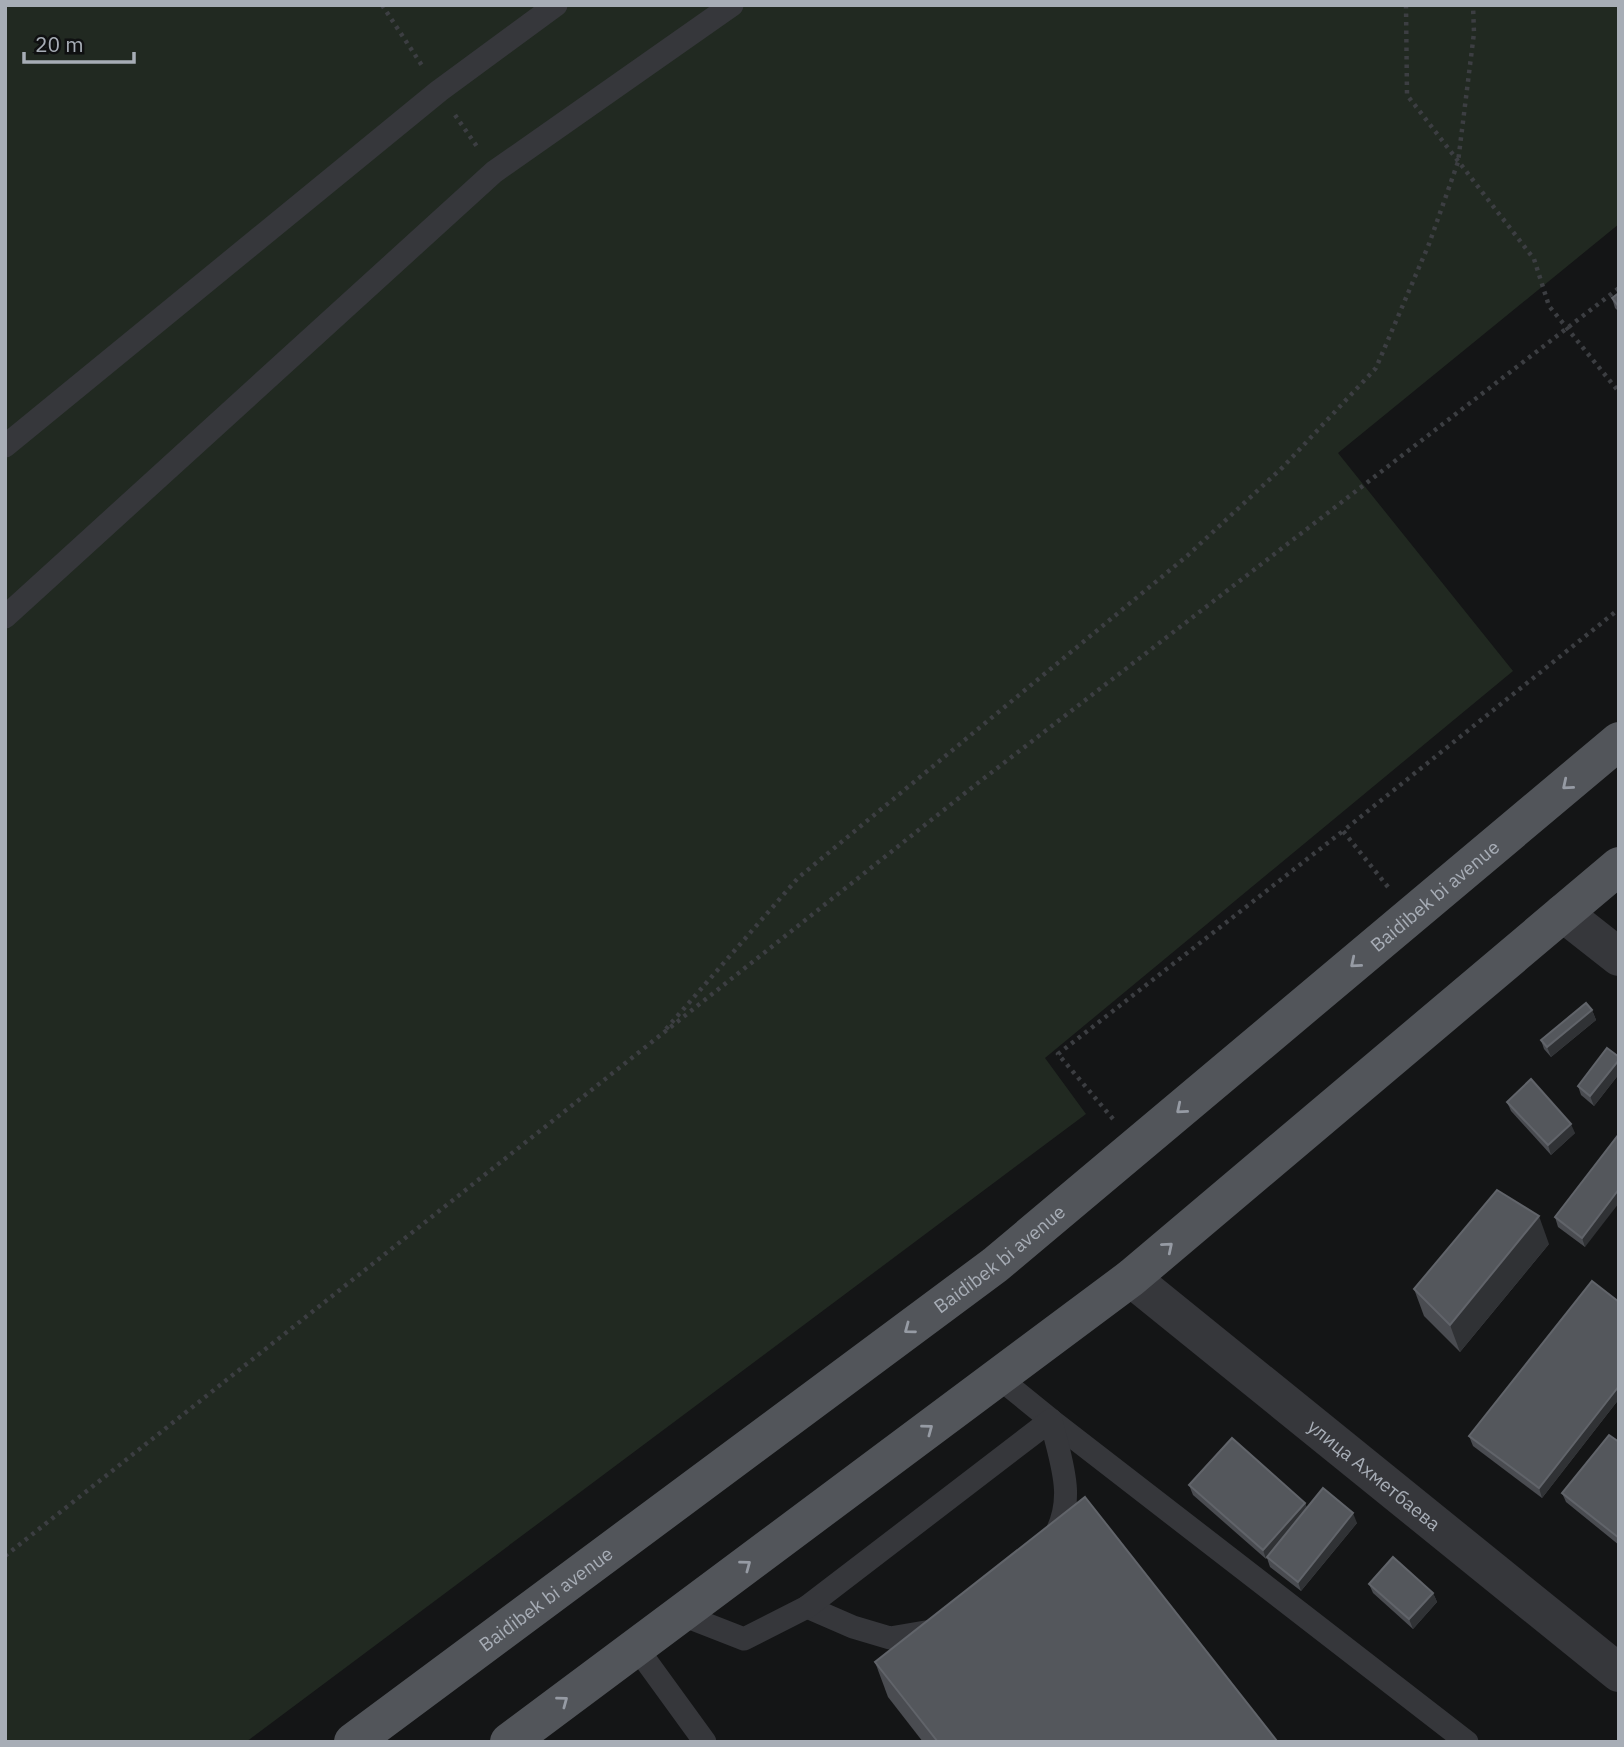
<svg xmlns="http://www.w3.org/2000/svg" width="1624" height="1747" viewBox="0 0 1624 1747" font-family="'IBM Plex Sans',sans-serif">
  <rect width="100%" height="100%" fill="#141516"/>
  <path fill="#212921" d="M 5,5 L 1619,5 L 1619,224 L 1338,453 L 1513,671 L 1045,1058 L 1086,1114 L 246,1742 L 5,1742 Z"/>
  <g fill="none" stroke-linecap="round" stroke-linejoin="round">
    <g stroke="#3c3e42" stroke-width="4.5" stroke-dasharray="3.5 5" stroke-linecap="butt">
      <path d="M 382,5 L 423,67"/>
      <path d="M 1406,5 L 1407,95 L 1534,259 L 1549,306 L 1619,392"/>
      <path d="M 455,115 L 478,148"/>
      <path d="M 1388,887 L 1343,831 L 1619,609"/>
      <path d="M 666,1029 L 798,878 L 1187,556 L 1283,467 L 1376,368 L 1429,244 L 1458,162 L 1474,33 L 1473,5"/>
      <path d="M 1113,1119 L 1058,1054 L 1343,831"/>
      <path d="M 5,1556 L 974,786 L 1619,288"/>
    </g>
    <g stroke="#36373b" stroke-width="23">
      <path d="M 5,446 L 439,91 L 556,5"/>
      <path d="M 5,617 L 494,172 L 732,5"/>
      <path d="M 998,1377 L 1051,1420 L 1467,1742"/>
      <path d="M 807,1607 L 853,1627 L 890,1638 L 937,1630"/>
      <path d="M 680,1614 L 744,1639 L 807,1607 L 1051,1420 C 1061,1463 1077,1499 1053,1539"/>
      <path d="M 636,1647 L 705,1742"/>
    </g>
    <g stroke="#36373b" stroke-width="38">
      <path d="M 1563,913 L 1619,957"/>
      <path id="s1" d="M 1131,1278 L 1619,1673"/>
    </g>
    <g stroke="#52555a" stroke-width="38">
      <path id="s2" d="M 353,1742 L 995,1265 L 1619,741"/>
      <path d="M 509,1742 L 1131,1278 L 1619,866"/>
    </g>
  </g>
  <g fill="#4a4c51">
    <path d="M 1619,293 L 1619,312 L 1615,308 L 1612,298 Z"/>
    <path d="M 1592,1010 L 1596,1020 L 1551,1057 L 1544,1049 L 1541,1040 Z"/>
    <path d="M 1619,1057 L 1619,1074 L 1594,1106 L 1581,1095 L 1578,1086 Z"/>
    <path d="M 1507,1102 L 1575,1133 L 1551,1155 L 1511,1111 Z"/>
    <path d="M 1619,1134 L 1585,1247 L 1558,1227 L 1555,1217 Z"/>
    <path d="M 1549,1244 L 1460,1352 L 1424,1316 L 1414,1289 Z"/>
    <path d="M 1619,1302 L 1619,1399 L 1542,1498 L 1473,1446 L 1469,1436 Z"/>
    <path d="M 1619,1442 L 1619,1545 L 1566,1502 L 1562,1493 Z"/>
    <path d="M 1189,1485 L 1305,1503 L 1307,1508 L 1357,1523 L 1301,1591 L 1270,1567 L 1267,1558 L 1266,1559 L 1193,1495 Z"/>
    <path d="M 1369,1584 L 1433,1593 L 1437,1602 L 1413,1629 L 1373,1593 Z"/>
    <path d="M 875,1662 L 1278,1742 L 923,1742 L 888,1697 Z"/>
  </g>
  <g fill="#303235">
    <path d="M 1592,1010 L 1596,1020 L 1551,1057 L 1547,1047 Z"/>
    <path d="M 1619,1060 L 1619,1074 L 1594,1106 L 1590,1096 Z"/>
    <path d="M 1571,1124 L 1575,1133 L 1551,1155 L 1548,1145 Z"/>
    <path d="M 1619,1189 L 1619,1203 L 1585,1247 L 1582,1238 Z"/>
    <path d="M 1539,1216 L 1549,1244 L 1460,1352 L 1450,1325 Z"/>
    <path d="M 1619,1386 L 1619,1399 L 1542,1498 L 1539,1488 Z"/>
    <path d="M 1305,1503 L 1308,1512 L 1266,1559 L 1263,1550 Z"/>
    <path d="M 1353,1513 L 1357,1523 L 1301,1591 L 1298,1582 Z"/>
    <path d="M 1433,1593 L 1437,1602 L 1413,1629 L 1409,1619 Z"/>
  </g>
  <g fill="#54575c" stroke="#61646a" stroke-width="2">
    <path d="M 1619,293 L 1619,307 L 1612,298 Z"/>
    <path d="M 1586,1003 L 1592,1010 L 1547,1047 L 1541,1040 Z"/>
    <path d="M 1607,1048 L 1619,1057 L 1619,1060 L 1590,1096 L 1578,1086 Z"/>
    <path d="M 1531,1079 L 1571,1124 L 1548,1145 L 1507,1102 Z"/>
    <path d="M 1619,1134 L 1619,1189 L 1582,1238 L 1555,1217 Z"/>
    <path d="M 1497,1190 L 1539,1216 L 1450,1325 L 1414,1289 Z"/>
    <path d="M 1592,1281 L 1619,1302 L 1619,1386 L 1539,1488 L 1469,1436 Z"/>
    <path d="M 1609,1435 L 1619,1442 L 1619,1538 L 1562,1493 Z"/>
    <path d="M 1232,1438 L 1305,1503 L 1263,1550 L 1189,1485 Z"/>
    <path d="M 1323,1488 L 1353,1513 L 1298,1582 L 1267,1557 Z"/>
    <path d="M 1085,1497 L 1277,1741 L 1277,1742 L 938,1742 L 875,1662 Z"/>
    <path d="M 1393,1557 L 1433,1593 L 1409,1619 L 1369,1584 Z"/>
  </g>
  <defs><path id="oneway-chevron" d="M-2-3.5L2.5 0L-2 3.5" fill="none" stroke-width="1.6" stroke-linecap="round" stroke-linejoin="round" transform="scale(1.75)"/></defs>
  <g stroke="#969ba4">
    <use href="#oneway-chevron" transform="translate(1567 785) rotate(140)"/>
    <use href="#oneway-chevron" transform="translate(1355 963) rotate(140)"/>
    <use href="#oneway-chevron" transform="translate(1181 1109) rotate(140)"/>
    <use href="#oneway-chevron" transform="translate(1168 1247) rotate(-40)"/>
    <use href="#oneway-chevron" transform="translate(909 1329) rotate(143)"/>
    <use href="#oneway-chevron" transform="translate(928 1429) rotate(-37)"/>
    <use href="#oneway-chevron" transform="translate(746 1565) rotate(-37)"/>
    <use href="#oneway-chevron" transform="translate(563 1701) rotate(-37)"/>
  </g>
  <g text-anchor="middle" stroke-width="6" stroke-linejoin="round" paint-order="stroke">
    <g font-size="19" fill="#a7adb6" stroke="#0f1011">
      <text dy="7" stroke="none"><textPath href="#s2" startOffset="1374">Baidibek bi avenue</textPath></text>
      <text dy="7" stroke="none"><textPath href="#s2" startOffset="807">Baidibek bi avenue</textPath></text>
      <text dy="7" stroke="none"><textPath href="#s1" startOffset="313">улица Ахметбаева</textPath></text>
      <text dy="7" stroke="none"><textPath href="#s2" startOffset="240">Baidibek bi avenue</textPath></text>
    </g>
  </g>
  <rect width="1624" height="1747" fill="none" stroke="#a7adb6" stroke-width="14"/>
  <path d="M24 52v10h110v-10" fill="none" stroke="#a7adb6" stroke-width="3.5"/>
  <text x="35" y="52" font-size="21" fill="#a7adb6" stroke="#0f1011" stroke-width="5" paint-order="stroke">20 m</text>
</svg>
